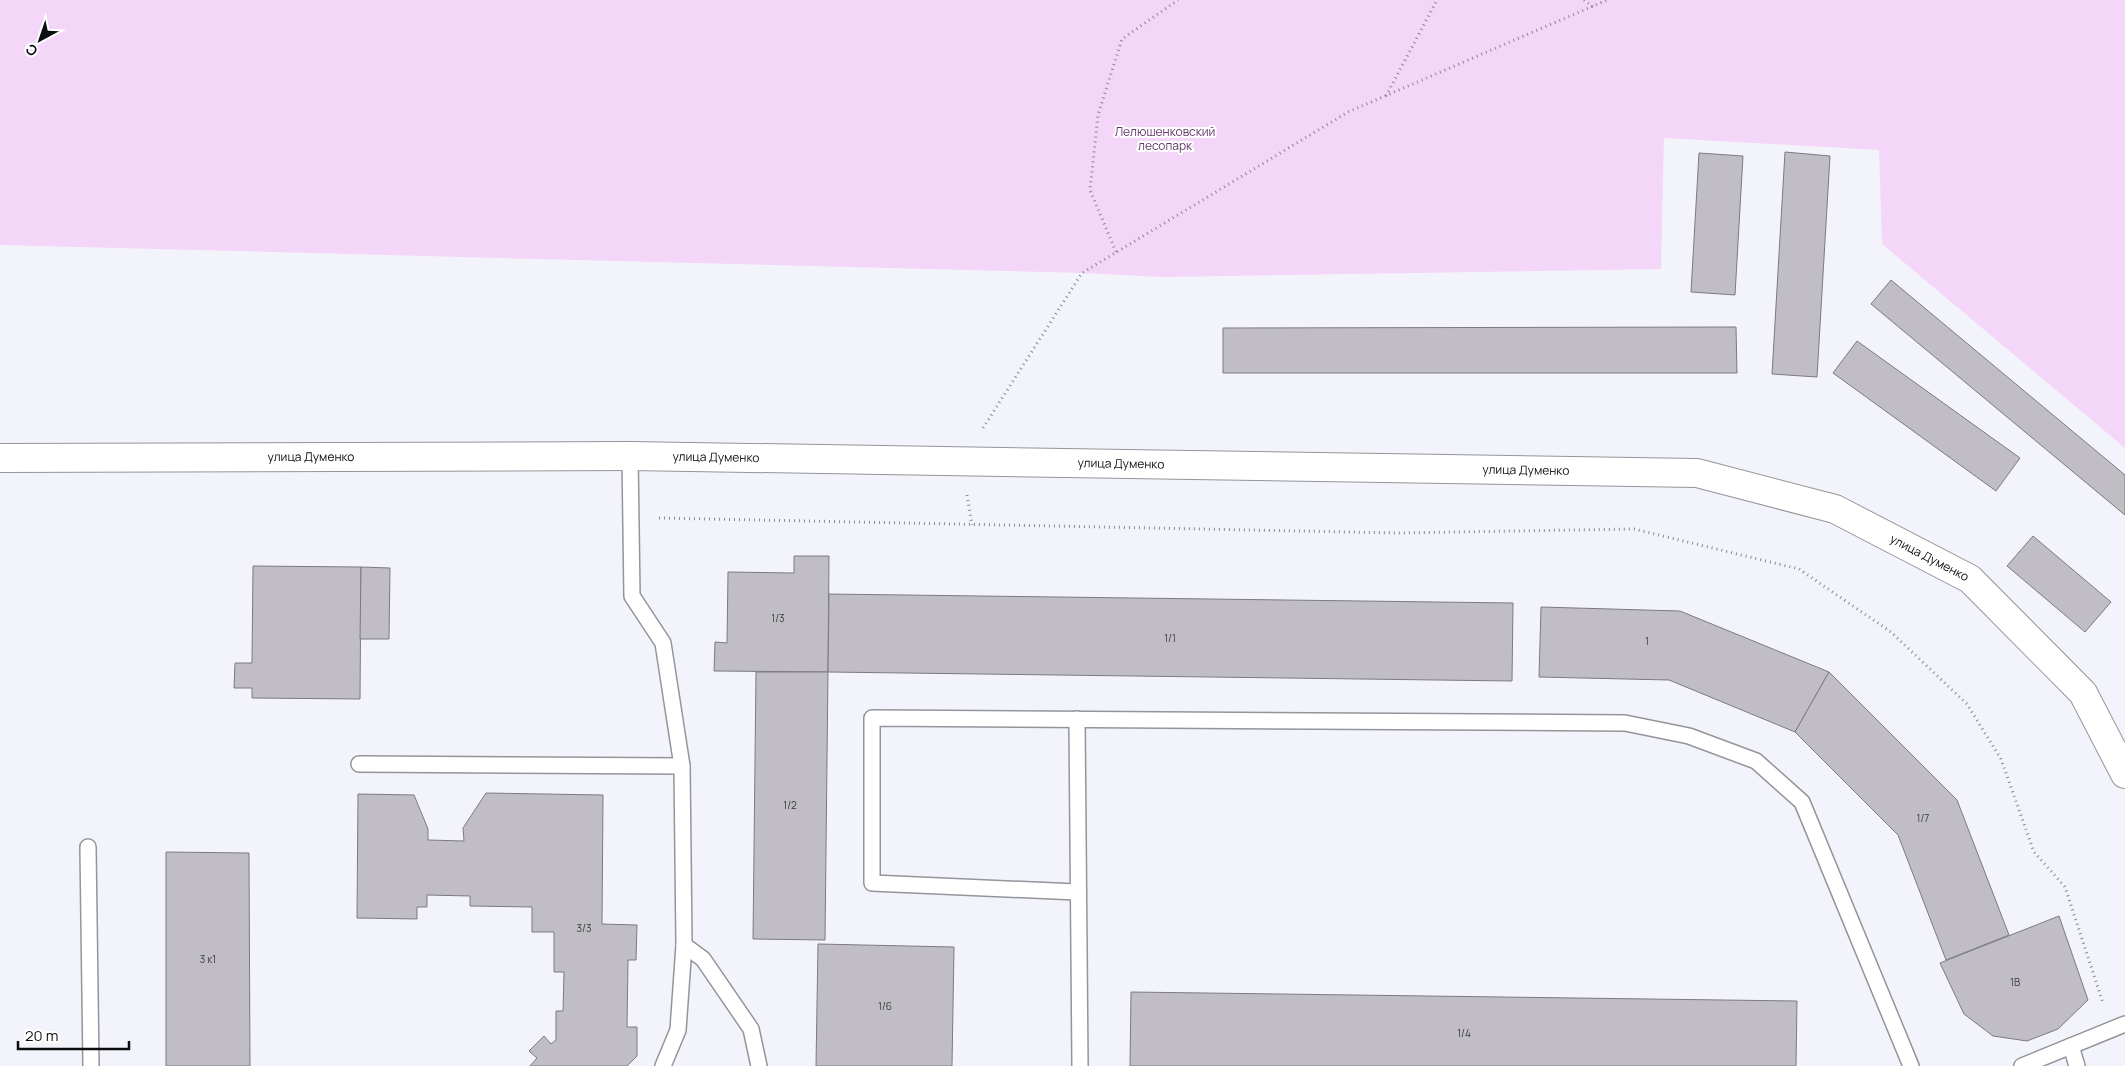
<svg xmlns="http://www.w3.org/2000/svg" width="2125" height="1066" viewBox="0 0 2125 1066" font-family="Manrope,sans-serif">
  <rect width="100%" height="100%" fill="#f3f4fb"/>
  <path fill="#f4d6f8" d="M 0,0 L 2125,0 L 2125,448 L 1882,244 L 1879,150 L 1664,138 L 1661,269 L 1162,277 L 1082,273 L 0,245 Z"/>
  <g fill="#c0bec4" stroke="#7c7a80">
    <path d="M 1785,152 L 1830,156 L 1817,377 L 1772,374 Z"/>
    <path d="M 1699,153 L 1743,156 L 1735,295 L 1691,292 Z"/>
    <path d="M 1891,280 L 2125,475 L 2125,515 L 1871,304 Z"/>
    <path d="M 1736,327 L 1737,373 L 1223,373 L 1223,328 Z"/>
    <path d="M 1857,341 L 2020,458 L 1996,491 L 1833,373 Z"/>
    <path d="M 2033,536 L 2111,602 L 2085,632 L 2007,566 Z"/>
    <path d="M 794,556 L 829,556 L 828,672 L 714,671 L 715,642 L 727,643 L 728,572 L 794,573 Z"/>
    <path d="M 253,566 L 361,567 L 360,699 L 252,698 L 252,688 L 234,688 L 235,663 L 252,663 Z"/>
    <path d="M 361,567 L 390,568 L 389,639 L 360,639 Z"/>
    <path d="M 829,594 L 1513,603 L 1512,681 L 828,672 Z"/>
    <path d="M 1541,607 L 1680,611 L 1829,672 L 1795,732 L 1669,680 L 1539,677 Z"/>
    <path d="M 756,672 L 828,672 L 825,940 L 753,939 Z"/>
    <path d="M 1829,672 L 1957,800 L 2009,935 L 1946,960 L 1898,835 L 1795,732 Z"/>
    <path d="M 486,793 L 603,795 L 602,924 L 637,925 L 636,960 L 628,960 L 627,1027 L 637,1027 L 637,1056 L 627,1066 L 530,1066 L 537,1058 L 529,1051 L 544,1036 L 551,1044 L 556,1040 L 556,1011 L 563,1011 L 564,972 L 554,972 L 554,932 L 532,932 L 532,907 L 470,906 L 470,896 L 427,895 L 427,907 L 417,907 L 417,919 L 357,918 L 358,794 L 414,795 L 428,829 L 428,840 L 464,841 L 463,828 Z"/>
    <path d="M 166,852 L 249,853 L 250,1066 L 166,1066 Z"/>
    <path d="M 2059,916 L 2088,1000 L 2058,1029 L 2027,1041 L 1993,1036 L 1964,1014 L 1940,963 Z"/>
    <path d="M 818,944 L 954,947 L 952,1066 L 816,1066 Z"/>
    <path d="M 1131,992 L 1797,1001 L 1796,1066 L 1130,1066 Z"/>
  </g>
  <g fill="none" stroke-linecap="round" stroke-linejoin="round">
    <defs>
      <g id="service">
        <path d="M 630,456 L 632,596 L 663,643 L 682,766 L 684,945 L 703,959 L 751,1029 L 759,1066"/>
        <path d="M 1077,719 L 1080,1066"/>
        <path d="M 359,764 L 682,766"/>
        <path d="M 88,847 L 91,1066"/>
        <path d="M 1077,892 L 872,883 L 872,718 L 1625,723 L 1689,736 L 1756,761 L 1802,802 L 1911,1066"/>
        <path d="M 2071,1046 L 2077,1066"/>
        <path d="M 663,1066 L 678,1030 L 684,945"/>
        <path d="M 2022,1066 L 2125,1024"/>
      </g>
      <g id="minor">
        <path id="s1" d="M 0,458 L 630,456 L 1697,473 L 1835,509 L 1970,579 L 2083,693 L 2125,774"/>
      </g>
    </defs>
    <use href="#service" stroke="#93959b" stroke-width="18"/>
    <use href="#minor" stroke="#93959b" stroke-width="30"/>
    <g stroke="#898a8f" stroke-width="3" stroke-dasharray="1 4" stroke-linecap="butt">
      <path d="M 1584,0 L 1593,7"/>
      <path d="M 1386,96 L 1437,0"/>
      <path d="M 1116,252 L 1090,190 L 1098,115 L 1122,39 L 1178,0"/>
      <path d="M 983,428 L 1082,273 L 1348,112 L 1607,0"/>
      <path d="M 967,495 L 972,525"/>
      <path d="M 659,518 L 1398,533 L 1634,529 L 1799,569 L 1891,632 L 1967,704 L 2001,759 L 2034,852 L 2065,887 L 2103,1003"/>
    </g>
    <use href="#service" stroke="#fff" stroke-width="15"/>
    <use href="#minor" stroke="#fff" stroke-width="28"/>
  </g>
  <g text-anchor="middle" stroke-width="4" stroke-linejoin="round" paint-order="stroke">
    <g font-size="10" fill="#3a3a3d">
      <text x="778" y="622">1/3</text>
      <text x="1170" y="642">1/1</text>
      <text x="1647" y="645">1</text>
      <text x="790" y="809">1/2</text>
      <text x="1923" y="822">1/7</text>
      <text x="584" y="932">3/3</text>
      <text x="208" y="963">3 к1</text>
      <text x="2015" y="986">1В</text>
      <text x="885" y="1010">1/6</text>
      <text x="1464" y="1037">1/4</text>
    </g>
    <g font-size="12" fill="#643a6a" stroke="#fff">
      <text x="1165" y="136">Лелюшенковский<tspan x="1165" dy="14">лесопарк</tspan></text>
    </g>
    <g font-size="12" fill="#0d0e10" stroke="#fff">
      <text dy="4" stroke="none"><textPath href="#s1" startOffset="311">улица Думенко</textPath></text>
      <text dy="4" stroke="none"><textPath href="#s1" startOffset="716">улица Думенко</textPath></text>
      <text dy="4" stroke="none"><textPath href="#s1" startOffset="1121">улица Думенко</textPath></text>
      <text dy="4" stroke="none"><textPath href="#s1" startOffset="1526">улица Думенко</textPath></text>
      <text dy="4" stroke="none"><textPath href="#s1" startOffset="1946">улица Думенко</textPath></text>
    </g>
  </g>
  <g transform="translate(40 40) rotate(220)" stroke="#ffffff" stroke-width="4" paint-order="stroke">
  <path d="M0-4L9 19L0 12L-9 19Z" fill="#0d0e10"/>
  <text y="-8" font-size="14" font-weight="bold" text-anchor="middle" fill="#0d0e10">С</text>
  </g>
  <path d="M18 1041v8h111v-8" fill="none" stroke="#0d0e10" stroke-width="2.5"/>
  <text x="25" y="1041" font-size="15" fill="#0d0e10" stroke="#ffffff" stroke-width="4" paint-order="stroke">20 m</text>
</svg>
